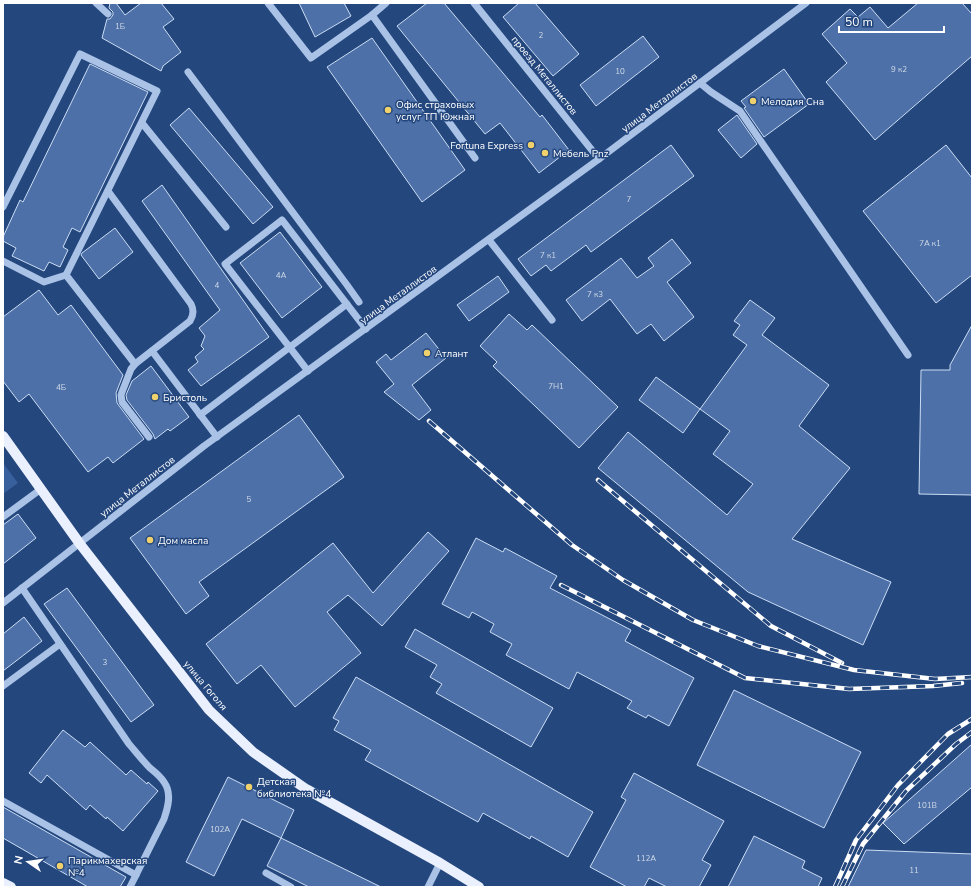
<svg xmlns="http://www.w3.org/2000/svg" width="975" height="890" viewBox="0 0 975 890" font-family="'Nunito Sans',sans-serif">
  <rect width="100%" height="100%" fill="#24477e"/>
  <path fill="#37609c" d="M 3,463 L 18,483 L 3,494 Z"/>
  <g fill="#4c70a7" stroke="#ccddf5">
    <path d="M 110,3 L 116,3 L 125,15 L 141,3 L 161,3 L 174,19 L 163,27 L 181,52 L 163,66 L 161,71 L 102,38 L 107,19 L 110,19 L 113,15 L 113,12 L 109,8 Z"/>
    <path d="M 299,3 L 344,3 L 351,16 L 315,37 Z"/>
    <path d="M 427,3 L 444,3 L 540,117 L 542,115 L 569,150 L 539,173 L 500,123 L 485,134 L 397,26 Z"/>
    <path d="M 519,3 L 535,3 L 579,54 L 553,76 L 503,17 Z"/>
    <path d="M 918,3 L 962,3 L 972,14 L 972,56 L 875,140 L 826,82 L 847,63 L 822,34 L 850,9 L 858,17 L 870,7 L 888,28 Z"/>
    <path d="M 643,36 L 659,57 L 596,106 L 580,85 Z"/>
    <path d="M 372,38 L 465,170 L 422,202 L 327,67 Z"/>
    <path d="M 90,64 L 148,92 L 80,232 L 72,228 L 63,247 L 68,250 L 60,267 L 49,262 L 44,271 L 12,256 L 16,248 L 3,241 L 3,237 L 20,200 L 23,202 Z"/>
    <path d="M 784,69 L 809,104 L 764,137 L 744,108 L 746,107 L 741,101 Z"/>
    <path d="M 189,108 L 273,207 L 253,224 L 170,125 Z"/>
    <path d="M 737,115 L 757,144 L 741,158 L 718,130 Z"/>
    <path d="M 671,145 L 694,176 L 591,252 L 586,245 L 551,271 L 546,265 L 531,276 L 518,259 Z"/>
    <path d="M 946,145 L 972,178 L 972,275 L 936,303 L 863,211 Z"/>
    <path d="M 162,185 L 269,337 L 201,386 L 188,370 L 198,362 L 195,357 L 204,349 L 201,346 L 205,336 L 199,328 L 220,310 L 142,201 Z"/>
    <path d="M 115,228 L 133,252 L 99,279 L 81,255 L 82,253 Z"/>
    <path d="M 280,232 L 322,287 L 282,318 L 240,263 Z"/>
    <path d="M 672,239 L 691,263 L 667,282 L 694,317 L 664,341 L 651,324 L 637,334 L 610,299 L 582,321 L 566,300 L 621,258 L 637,278 L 654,266 L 648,258 Z"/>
    <path d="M 498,276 L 509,292 L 469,321 L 457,305 Z"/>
    <path d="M 39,290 L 58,315 L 71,305 L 123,375 L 116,393 L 117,403 L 144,439 L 113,463 L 108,457 L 88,472 L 29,394 L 19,402 L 3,381 L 3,317 Z"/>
    <path d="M 750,300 L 775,318 L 762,335 L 829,385 L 799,426 L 850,468 L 792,539 L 891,582 L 863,645 L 748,592 L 598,468 L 628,432 L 727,515 L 753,484 L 713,454 L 730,431 L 700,409 L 747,345 L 733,335 L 740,325 L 734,321 Z"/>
    <path d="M 509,314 L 527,330 L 532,325 L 618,407 L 579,448 L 493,366 L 497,362 L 480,346 Z"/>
    <path d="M 972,325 L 972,495 L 919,494 L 921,370 L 950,370 L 950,365 Z"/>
    <path d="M 426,333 L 446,358 L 412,385 L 431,410 L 419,420 L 384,392 L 394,384 L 376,362 L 386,354 L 391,360 Z"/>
    <path d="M 151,366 L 189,417 L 170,431 L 168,429 L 155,439 L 153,434 L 127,400 L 126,395 L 132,381 Z"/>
    <path d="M 656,377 L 700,409 L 683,433 L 639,400 Z"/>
    <path d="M 299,415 L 344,477 L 199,582 L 209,596 L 186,614 L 130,538 Z"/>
    <path d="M 18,514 L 36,538 L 3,564 L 3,525 Z"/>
    <path d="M 428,532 L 449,551 L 382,626 L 348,595 L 327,612 L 361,653 L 295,707 L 261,665 L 237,684 L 206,644 L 333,543 L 373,593 Z"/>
    <path d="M 476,538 L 503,552 L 505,548 L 557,576 L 550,588 L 631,630 L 625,641 L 694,678 L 669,726 L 648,715 L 646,718 L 627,708 L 632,701 L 577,672 L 569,689 L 506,655 L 512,644 L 490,632 L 494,624 L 472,612 L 469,618 L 442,604 Z"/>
    <path d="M 67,588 L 154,705 L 131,722 L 44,604 Z"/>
    <path d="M 24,617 L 42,641 L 3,671 L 3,634 Z"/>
    <path d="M 415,629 L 553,708 L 531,747 L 436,693 L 442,684 L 430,677 L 437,665 L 405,647 Z"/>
    <path d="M 356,677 L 593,812 L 568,857 L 531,836 L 530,839 L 483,813 L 478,822 L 365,760 L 371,750 L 334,730 L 339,721 L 333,718 Z"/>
    <path d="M 734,690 L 861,752 L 824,828 L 697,765 Z"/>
    <path d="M 63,730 L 85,747 L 90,742 L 126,775 L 131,770 L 147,784 L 148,782 L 158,791 L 123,831 L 107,817 L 106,819 L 90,805 L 86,810 L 47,775 L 41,783 L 29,773 Z"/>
    <path d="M 972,744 L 972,787 L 904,844 L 883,823 Z"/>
    <path d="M 634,773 L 724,821 L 702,860 L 711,865 L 699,887 L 667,887 L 649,878 L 644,887 L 627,887 L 590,867 L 626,800 L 621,797 Z"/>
    <path d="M 228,777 L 294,810 L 281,838 L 242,819 L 214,876 L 186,862 Z"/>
    <path d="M 3,807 L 126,877 L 120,887 L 88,887 L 3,838 Z"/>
    <path d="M 754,836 L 805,861 L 802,868 L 822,878 L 818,887 L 728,887 Z"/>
    <path d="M 281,838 L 381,887 L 309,887 L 267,866 Z"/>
    <path d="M 866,850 L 972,854 L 972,887 L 848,887 Z"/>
  </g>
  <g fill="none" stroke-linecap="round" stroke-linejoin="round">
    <g stroke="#a9c2e6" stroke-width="7">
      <path d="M 96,3 L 108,14"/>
      <path d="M 268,3 L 311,58 L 372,15 L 386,3"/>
      <path d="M 474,3 L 599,159"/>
      <path d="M 372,15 L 475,158"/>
      <path d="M 188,72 L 347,285 L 359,302"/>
      <path d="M 700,83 L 711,92 L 740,111 L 908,355"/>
      <path d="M 142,123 L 226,227"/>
      <path d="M 108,191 L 191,304 C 194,310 194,315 190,321 L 135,364 L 131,369 L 122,392 L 121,395 L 122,402 L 149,437"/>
      <path d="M 3,207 L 80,54 L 157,91 L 66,275 L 44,282 L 3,261"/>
      <path d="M 489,240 L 552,320"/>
      <path d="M 66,275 L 135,364"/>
      <path d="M 152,351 L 217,437"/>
      <path d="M 308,371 L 225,264 L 282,220 L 366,329"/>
      <path d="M 200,415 L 290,347 L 347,304"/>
      <path d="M 3,517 L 41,489"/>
      <path d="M 22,588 L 129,744 C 136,752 143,761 150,768 C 155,772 161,777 164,782 C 172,793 168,807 164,819 L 130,887"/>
      <path d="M 3,603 L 204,446 L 599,159 L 806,3"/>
      <path d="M 3,686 L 60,644"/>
      <path d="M 3,801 L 136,875"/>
      <path d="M 266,873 L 291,887"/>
      <path d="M 428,887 L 440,863"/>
    </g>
    <g stroke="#eaf0fd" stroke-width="10">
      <path d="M 3,436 L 80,544 L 209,710 L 253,752 L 306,789 L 440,863 L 479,887"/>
      <path d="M 3,883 L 11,887"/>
    </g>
    <defs>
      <g id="rail">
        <path d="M 429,421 L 572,545 L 623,580 L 693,620 L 758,646 L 854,670 L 935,679 L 972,677"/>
        <path d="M 598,480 L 771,626 L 842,663"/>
        <path d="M 561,585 L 745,678 L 849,689 L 933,686 L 962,683"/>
        <path d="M 835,887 L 856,840 L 898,785 L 948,734 L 972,719"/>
        <path d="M 842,887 L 863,844 L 906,791 L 956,744 L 972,732"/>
      </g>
    </defs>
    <use href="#rail" stroke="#fff" stroke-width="4.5"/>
    <use href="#rail" stroke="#24477e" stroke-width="3" stroke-dasharray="9" stroke-linecap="butt"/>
  </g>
  <g fill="#f0d16c" stroke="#24477e" stroke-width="1.5">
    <circle cx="753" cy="101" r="4"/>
    <circle cx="388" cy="110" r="4"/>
    <circle cx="531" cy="145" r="4"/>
    <circle cx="545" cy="153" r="4"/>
    <circle cx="427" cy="353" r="4"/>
    <circle cx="155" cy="397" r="4"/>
    <circle cx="150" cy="540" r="4"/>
    <circle cx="249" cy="787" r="4"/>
    <circle cx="60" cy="866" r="4"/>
  </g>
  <g text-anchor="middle" stroke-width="3" stroke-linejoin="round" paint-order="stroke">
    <g font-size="8" fill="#d2dbe9">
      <text x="120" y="29">1Б</text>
      <text x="541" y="38">2</text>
      <text x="899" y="72">9 к2</text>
      <text x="620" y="74">10</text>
      <text x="629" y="202">7</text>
      <text x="930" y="246">7А к1</text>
      <text x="548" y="258">7 к1</text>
      <text x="281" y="278">4А</text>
      <text x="217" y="288">4</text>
      <text x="595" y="297">7 к3</text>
      <text x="556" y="389">7Н1</text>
      <text x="61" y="390">4Б</text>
      <text x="249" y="502">5</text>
      <text x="105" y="665">3</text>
      <text x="927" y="808">101В</text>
      <text x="220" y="832">102А</text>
      <text x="646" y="861">112А</text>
      <text x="914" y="873">11</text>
    </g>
    <g font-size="10" fill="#fff" stroke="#24477e">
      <text transform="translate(545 75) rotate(51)" y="4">проезд Металлистов</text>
      <text transform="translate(659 102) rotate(-37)" y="4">улица Металлистов</text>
      <text transform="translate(398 294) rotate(-36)" y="4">улица Металлистов</text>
      <text transform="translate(137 486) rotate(-38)" y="4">улица Металлистов</text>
      <text transform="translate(206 685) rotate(50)" y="4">улица Гоголя</text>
    </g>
    <g font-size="10" fill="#fff" stroke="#24477e" text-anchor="start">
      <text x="761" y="105">Мелодия Сна</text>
      <text x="396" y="108">Офис страховых<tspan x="396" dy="12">услуг ТП Южная</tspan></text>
      <text x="523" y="149" text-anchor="end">Fortuna Express</text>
      <text x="553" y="157">Мебель Pnz</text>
      <text x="435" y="357">Атлант</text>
      <text x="163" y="401">Бристоль</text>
      <text x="158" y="544">Дом масла</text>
      <text x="257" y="785">Детская<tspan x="257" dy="12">библиотека №4</tspan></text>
      <text x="68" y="864">Парикмахерская<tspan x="68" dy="12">№4</tspan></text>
    </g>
  </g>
  <rect width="975" height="890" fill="none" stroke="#ffffff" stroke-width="8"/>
  <g transform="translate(28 862) rotate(283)" stroke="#24477e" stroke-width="3" paint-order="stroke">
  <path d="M0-3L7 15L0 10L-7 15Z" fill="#ffffff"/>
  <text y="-6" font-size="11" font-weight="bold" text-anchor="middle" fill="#ffffff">N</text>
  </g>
  <path d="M839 26v6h105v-6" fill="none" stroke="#ffffff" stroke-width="2"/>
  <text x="845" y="26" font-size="12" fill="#ffffff" stroke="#24477e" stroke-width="3" paint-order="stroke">50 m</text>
</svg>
